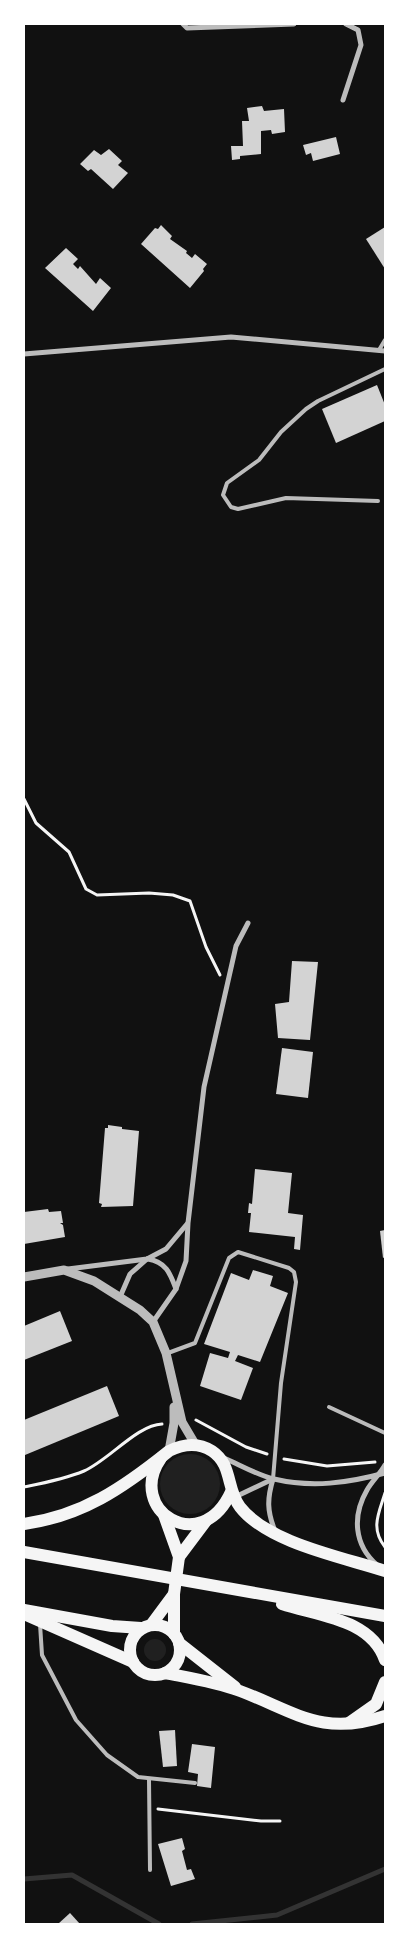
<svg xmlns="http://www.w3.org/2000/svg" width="409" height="1948" viewBox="0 0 409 1948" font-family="'Fira Sans',sans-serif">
  <rect width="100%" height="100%" fill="#111"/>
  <g fill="#202020">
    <circle cx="190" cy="1484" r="30"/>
    <circle cx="155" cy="1650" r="11"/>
  </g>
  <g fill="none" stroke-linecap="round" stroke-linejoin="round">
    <g stroke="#333" stroke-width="5">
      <path d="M 24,1879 L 72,1875 L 159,1924"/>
      <path d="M 192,1924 L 277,1915 L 385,1869"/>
    </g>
  </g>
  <g fill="#d3d3d3">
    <path d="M 262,106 L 264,111 L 284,109 L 285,132 L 272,134 L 271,130 L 261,131 L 261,154 L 240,156 L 240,159 L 232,160 L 231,146 L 243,146 L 242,121 L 249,121 L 247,108 Z"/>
    <path d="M 336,137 L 340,154 L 313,161 L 311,153 L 306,155 L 303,145 Z"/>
    <path d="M 109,149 L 122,161 L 118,165 L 128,173 L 113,189 L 91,169 L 88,171 L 80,164 L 94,150 L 101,155 Z"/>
    <path d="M 161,225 L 172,236 L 170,239 L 187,251 L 186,253 L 192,258 L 195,254 L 207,264 L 203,269 L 204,271 L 190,288 L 141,244 L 155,228 L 158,229 Z"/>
    <path d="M 385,227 L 385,269 L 366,239 Z"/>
    <path d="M 66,248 L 78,259 L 73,264 L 78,269 L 80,266 L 96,284 L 100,278 L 111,288 L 93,311 L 45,268 Z"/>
    <path d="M 377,385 L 385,405 L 385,421 L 336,443 L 322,409 Z"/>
    <path d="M 292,961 L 318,962 L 310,1040 L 278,1038 L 275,1004 L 289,1002 Z"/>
    <path d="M 282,1048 L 313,1052 L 308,1098 L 276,1094 Z"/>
    <path d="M 108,1125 L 122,1127 L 122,1129 L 139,1131 L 133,1206 L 101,1207 L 102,1204 L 99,1203 L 105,1128 L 108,1128 Z"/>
    <path d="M 255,1169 L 292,1173 L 288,1213 L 303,1215 L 300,1250 L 294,1249 L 295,1237 L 249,1232 L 251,1213 L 248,1213 L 249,1203 L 252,1204 Z"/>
    <path d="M 48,1209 L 49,1212 L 61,1211 L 63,1223 L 60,1223 L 63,1225 L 65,1237 L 24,1244 L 24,1212 Z"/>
    <path d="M 385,1230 L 385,1257 L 383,1258 L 380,1231 Z"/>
    <path d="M 253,1270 L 273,1276 L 270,1286 L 288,1293 L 260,1362 L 238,1355 L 235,1361 L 253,1368 L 241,1400 L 200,1386 L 210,1353 L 228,1358 L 230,1352 L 204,1344 L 231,1273 L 249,1280 Z"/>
    <path d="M 60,1311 L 72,1341 L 24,1360 L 24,1326 Z"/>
    <path d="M 107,1386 L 119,1416 L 25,1455 L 24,1420 Z"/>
    <path d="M 175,1730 L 177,1766 L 163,1767 L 159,1731 Z"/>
    <path d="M 192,1744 L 215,1747 L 211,1788 L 197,1786 L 198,1774 L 188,1772 Z"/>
    <path d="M 182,1838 L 185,1849 L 182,1851 L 187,1870 L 191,1869 L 195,1879 L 171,1886 L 158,1844 Z"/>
    <path d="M 70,1913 L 80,1924 L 58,1924 Z"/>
  </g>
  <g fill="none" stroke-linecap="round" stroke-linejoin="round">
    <g stroke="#f5f5f5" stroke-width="3">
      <path d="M 24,799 L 36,823 L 69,852 L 86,889 L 97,895 L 149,893 L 173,895 L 190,901 L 206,947 L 220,975"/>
      <path d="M 196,1420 L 246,1447 L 267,1454"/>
      <path d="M 284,1459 L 327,1466 L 375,1462"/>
      <path d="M 24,1487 C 44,1483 65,1479 84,1471 C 109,1460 137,1425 162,1424"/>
      <path d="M 385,1493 C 379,1513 370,1528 385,1547"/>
      <path d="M 158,1809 L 261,1821 L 280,1821"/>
    </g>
    <g stroke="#bcbcbc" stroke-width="4">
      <path d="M 379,350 L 385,340"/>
      <path d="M 378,501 L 286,498 L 238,509 L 231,507 L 223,495 L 227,483 L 259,460 L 281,432 L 306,409 L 318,401 L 385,369"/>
      <path d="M 168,1353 L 195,1343 L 229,1258 L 238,1252 L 289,1268 L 294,1272 L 296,1282 L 281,1383 L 273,1479"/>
      <path d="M 329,1407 L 385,1433"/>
      <path d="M 40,1624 L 42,1655 L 76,1720 L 107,1755 L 138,1777 L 195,1783"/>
      <path d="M 149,1780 L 150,1870"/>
    </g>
    <g stroke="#bcbcbc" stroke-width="5">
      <path d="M 183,24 L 187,28 L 294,24"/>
      <path d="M 343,100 L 361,45 L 358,30 L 346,24"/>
      <path d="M 24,354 L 231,337 L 385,351"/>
      <path d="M 148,1259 C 166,1262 170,1273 176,1289"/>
      <path d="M 68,1269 L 147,1259 L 166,1249 L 187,1224"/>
      <path d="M 120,1297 L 130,1274 L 147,1259"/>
      <path d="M 153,1322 L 176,1289 L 186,1261 L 188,1223 L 204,1087 L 236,946 L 248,923"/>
      <path d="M 224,1458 C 240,1465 257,1475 274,1479 C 312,1488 348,1483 385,1473"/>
      <path d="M 273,1479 C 267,1499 267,1511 275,1531"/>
      <path d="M 235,1497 L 273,1479"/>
      <path d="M 377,1565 C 354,1545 352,1516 367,1490 C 372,1481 380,1474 385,1465"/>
    </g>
    <g stroke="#bcbcbc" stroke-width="9">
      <path d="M 24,1277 L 64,1270 L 94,1281 L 140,1310 L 153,1322 L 166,1353 L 182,1422 L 195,1444"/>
      <path d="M 169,1451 L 174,1423 L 174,1407"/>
    </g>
    <g stroke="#f5f5f5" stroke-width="12">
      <path d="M 161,1458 C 125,1510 201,1558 231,1492"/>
      <path d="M 164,1515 L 179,1557 L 174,1594 L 174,1634"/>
      <path d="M 24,1524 C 82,1516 123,1488 169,1451 C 183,1444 198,1442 212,1451 C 233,1465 226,1489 240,1507 C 268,1543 342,1557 385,1571"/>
      <path d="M 24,1552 L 385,1616"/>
      <path d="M 179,1557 L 206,1521"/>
      <path d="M 282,1604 C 319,1616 371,1619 385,1660"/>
      <path d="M 24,1610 L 112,1626 L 141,1628"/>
      <path d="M 24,1614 L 133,1662"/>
      <circle cx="155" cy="1650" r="25"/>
      <path d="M 151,1625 L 174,1594"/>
      <path d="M 179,1643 L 235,1687"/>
      <path d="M 165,1673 C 190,1678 216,1682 240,1691 C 296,1712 322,1737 385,1716"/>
      <path d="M 349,1723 L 376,1704 L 385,1682"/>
    </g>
  </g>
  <rect width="409" height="1948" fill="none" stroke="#ffffff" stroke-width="50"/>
</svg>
